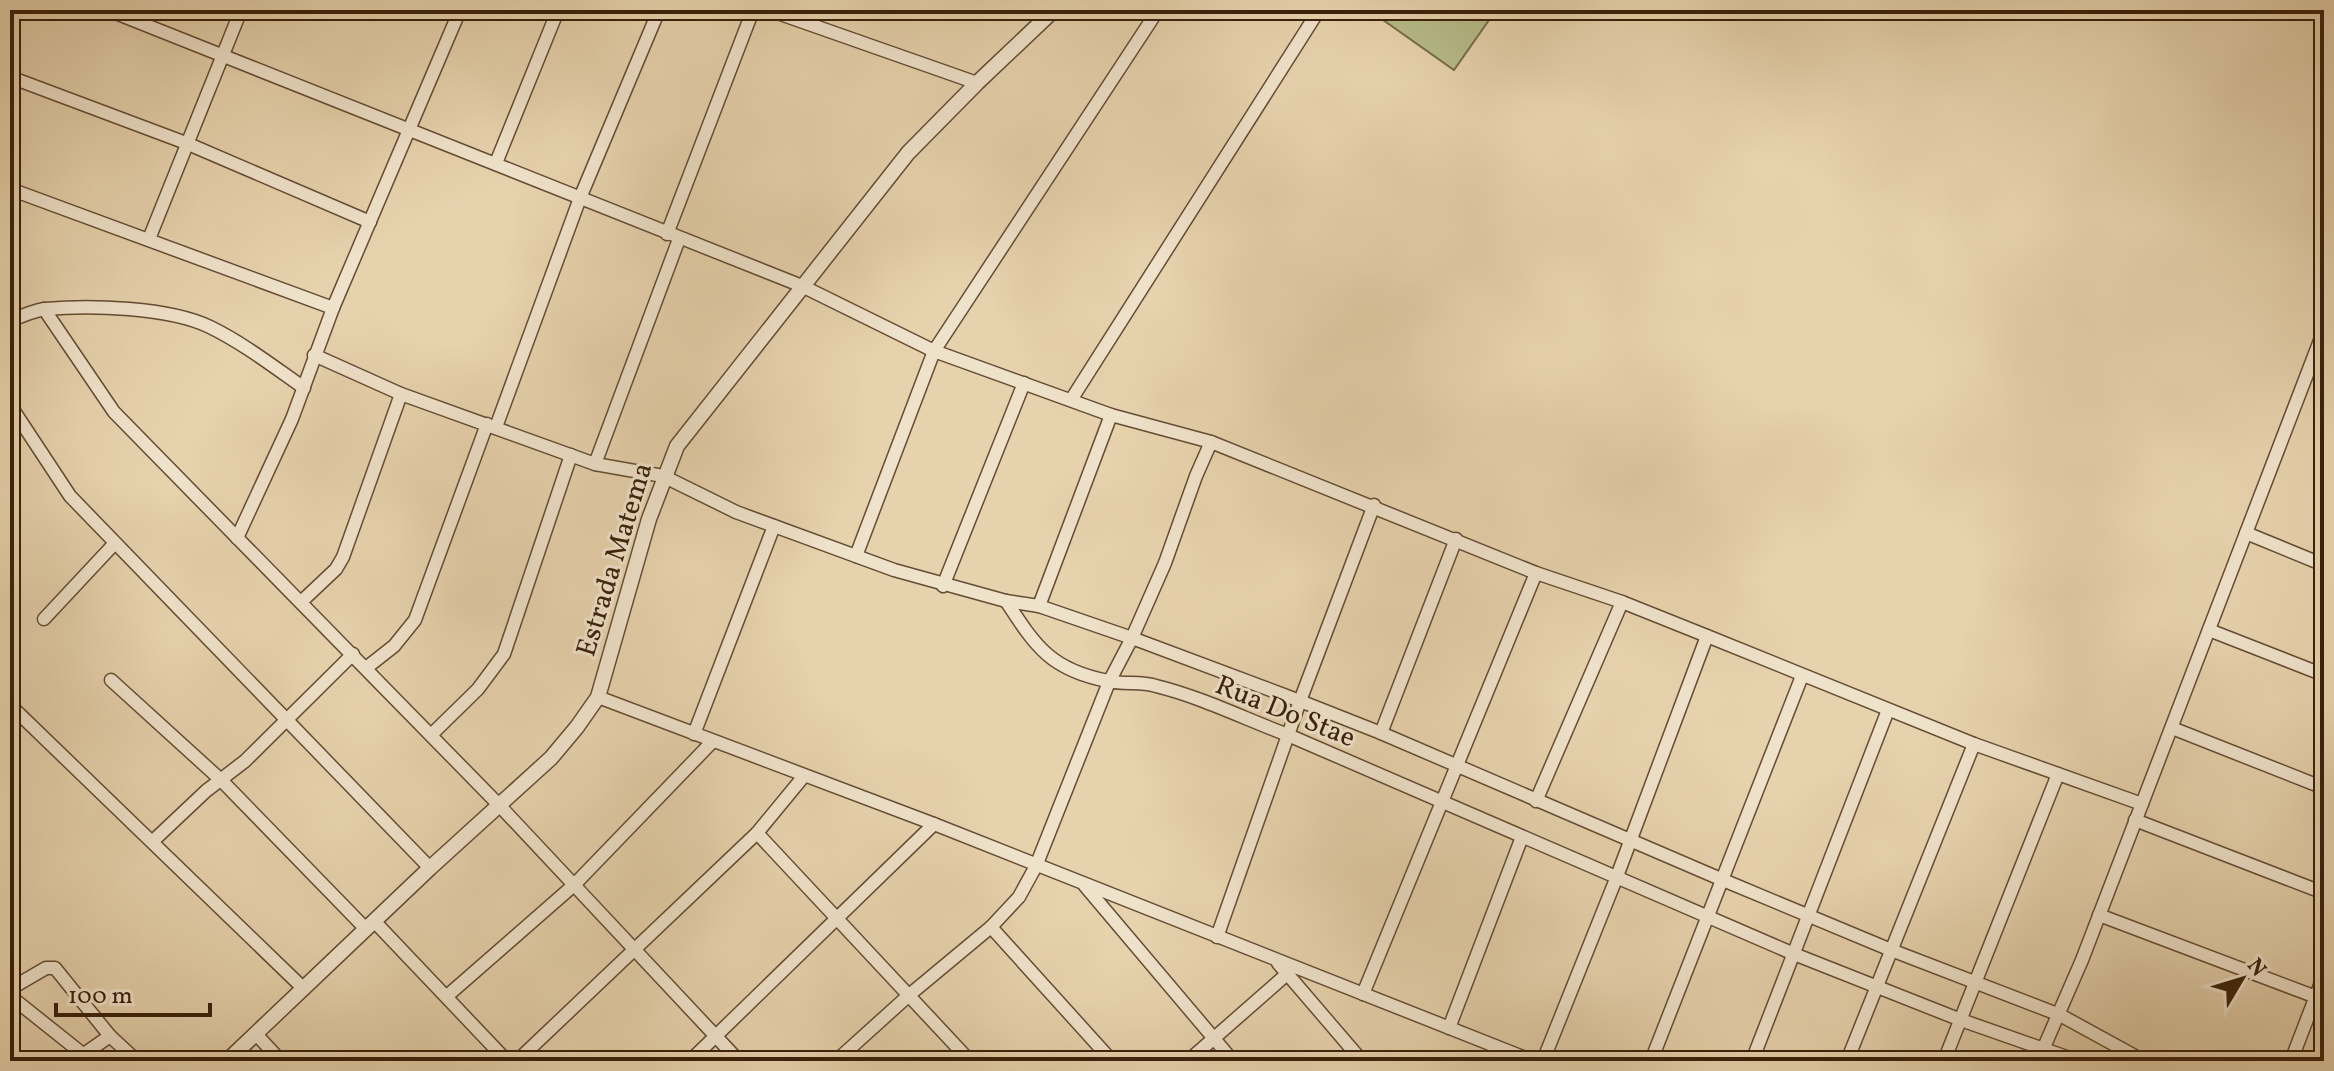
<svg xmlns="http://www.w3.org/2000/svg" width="2334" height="1071" viewBox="0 0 2334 1071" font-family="Vollkorn,serif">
  <rect width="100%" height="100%" fill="#e6d2ad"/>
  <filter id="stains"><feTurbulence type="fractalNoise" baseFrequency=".0025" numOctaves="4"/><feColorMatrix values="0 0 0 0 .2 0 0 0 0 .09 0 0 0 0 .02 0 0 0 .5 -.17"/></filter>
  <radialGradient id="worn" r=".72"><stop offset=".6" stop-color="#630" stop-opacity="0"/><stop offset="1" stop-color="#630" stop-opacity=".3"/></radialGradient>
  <path fill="#b6bb89" stroke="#786e4a" stroke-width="2" d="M 1369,10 L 1496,10 L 1454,70 Z"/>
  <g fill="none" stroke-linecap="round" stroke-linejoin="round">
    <defs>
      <g id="minor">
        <path d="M 108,10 L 802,286 L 934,351 L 1111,415 L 1211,442 L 1536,573 L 1622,602 L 1707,636 L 1974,744 L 2142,804"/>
        <path d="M 769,10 L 977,83"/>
        <path d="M 10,77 L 186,143 L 370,222"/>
        <path d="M 496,163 L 558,10"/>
        <path d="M 10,189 L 333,308"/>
        <path d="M 667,234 L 753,10"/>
        <path d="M 149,239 L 241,10"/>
        <path d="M 44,309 L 114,412 L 499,805 L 739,1061"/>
        <path d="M 10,321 C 21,316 32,311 45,309 C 90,305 169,307 210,327 C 243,343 274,367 304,388"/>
        <path d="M 314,355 L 401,394 L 595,464 L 663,476 L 736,512 L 894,570 L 1006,601 L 1039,606 L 1132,638 L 1300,701 L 1381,733 L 1723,880 L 1891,950 L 2060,1015 L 2144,1061"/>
        <path d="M 1071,400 L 1319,10"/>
        <path d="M 10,405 L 70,496 L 430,868"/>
        <path d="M 496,427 L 580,198 L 659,10"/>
        <path d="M 595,464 L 679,239"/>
        <path d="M 2246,533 L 2324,565"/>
        <path d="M 237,538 L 292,419 L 333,308 L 460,10"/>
        <path d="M 856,556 L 934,351 L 1158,10"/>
        <path d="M 943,586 L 1024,383"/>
        <path d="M 1006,601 C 1036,647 1051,670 1108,681 C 1124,685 1141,681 1156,686 C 1201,697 1245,719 1288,735 L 1794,954 L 1961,1020 L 2078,1061"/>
        <path d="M 301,602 L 336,569 L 343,557 L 401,394"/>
        <path d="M 1039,606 L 1111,415"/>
        <path d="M 44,619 L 115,543"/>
        <path d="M 2209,630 L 2324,675"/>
        <path d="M 366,668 L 394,646 L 415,620 L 487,424"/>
        <path d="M 111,680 L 221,780 L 366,929"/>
        <path d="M 598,697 L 934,824 L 1533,1061"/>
        <path d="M 10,705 L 304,989"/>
        <path d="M 2172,728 L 2324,788"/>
        <path d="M 1381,733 L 1456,539"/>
        <path d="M 694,734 L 774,526"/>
        <path d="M 431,735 L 478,689 L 504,654 L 571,455"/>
        <path d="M 1536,801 L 1622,602"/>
        <path d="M 2135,820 L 2324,893"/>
        <path d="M 757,833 L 970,1061"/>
        <path d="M 153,841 L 206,791 L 245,761 L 353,654"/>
        <path d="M 1085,886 L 1233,1061"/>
        <path d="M 2099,915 L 2324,1000"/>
        <path d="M 374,921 L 507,1061"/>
        <path d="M 991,927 L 1112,1061"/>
        <path d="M 1217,937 L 1300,701 L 1374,505"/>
        <path d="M 1278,963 L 1362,1061"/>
        <path d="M 10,989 L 46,968 L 55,968 L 110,1036 L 137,1061"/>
        <path d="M 1363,994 L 1536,573"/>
        <path d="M 10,996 L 84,1055"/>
        <path d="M 447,996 L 574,885 L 713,741"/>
        <path d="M 1449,1028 L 1522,837"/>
        <path d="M 256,1034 L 281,1061"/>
        <path d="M 74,1061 L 110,1036"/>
        <path d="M 517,1061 L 757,833 L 804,776"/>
        <path d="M 690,1061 L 934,824"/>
        <path d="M 836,1061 L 908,996 L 991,927 L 1019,897 L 1036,866 L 1109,682 L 1132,638 L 1165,563 L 1196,476 L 1211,442"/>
        <path d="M 1188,1061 L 1287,974"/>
        <path d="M 1543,1061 L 1616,879 L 1707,636"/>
        <path d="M 1651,1061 L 1802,676"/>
        <path d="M 1752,1061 L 1888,710"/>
        <path d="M 1847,1061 L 1974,744"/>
        <path d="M 1944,1061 L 2058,774"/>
        <path d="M 2038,1061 L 2082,960 L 2324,330"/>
        <path d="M 2291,1061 L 2324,975"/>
      </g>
      <path id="tertiary" d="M 227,1061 L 430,868 L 551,758 L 577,727 L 598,697 L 649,519 L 677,446 L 908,153 L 977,83 L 1054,10"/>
    </defs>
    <use href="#minor" stroke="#654c33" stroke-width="15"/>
    <use href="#tertiary" stroke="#654c33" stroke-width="17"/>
    <use href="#minor" stroke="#efe2ca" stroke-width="12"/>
    <use href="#tertiary" stroke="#efe2ca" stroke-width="14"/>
  </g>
  <g text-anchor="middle" stroke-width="6" stroke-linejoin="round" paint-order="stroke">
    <g font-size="28" fill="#3a200a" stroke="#efe2ca">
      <text transform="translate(613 559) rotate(-73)" y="10">Estrada Matema</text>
      <text transform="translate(1286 710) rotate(22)" y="10">Rua Do Stae</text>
    </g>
  </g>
  <rect width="2334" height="1071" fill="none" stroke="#e6d2ad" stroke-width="40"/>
  <rect x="12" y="12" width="2310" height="1047" fill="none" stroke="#3a200a" stroke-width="4"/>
  <rect x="20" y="20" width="2294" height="1031" fill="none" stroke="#3a200a" stroke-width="2"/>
  <g transform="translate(2242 979) rotate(52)" stroke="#efe2ca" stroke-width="6" paint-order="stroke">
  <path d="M0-6L14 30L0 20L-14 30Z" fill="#3a200a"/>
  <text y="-12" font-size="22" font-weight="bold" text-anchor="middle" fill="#3a200a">N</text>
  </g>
  <path d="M56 1003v12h154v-12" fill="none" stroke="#3a200a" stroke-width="4"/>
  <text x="68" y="1003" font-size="24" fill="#3a200a" stroke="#efe2ca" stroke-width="6" paint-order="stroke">100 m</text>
  <rect width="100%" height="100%" filter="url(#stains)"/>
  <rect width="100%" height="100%" fill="url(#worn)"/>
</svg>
